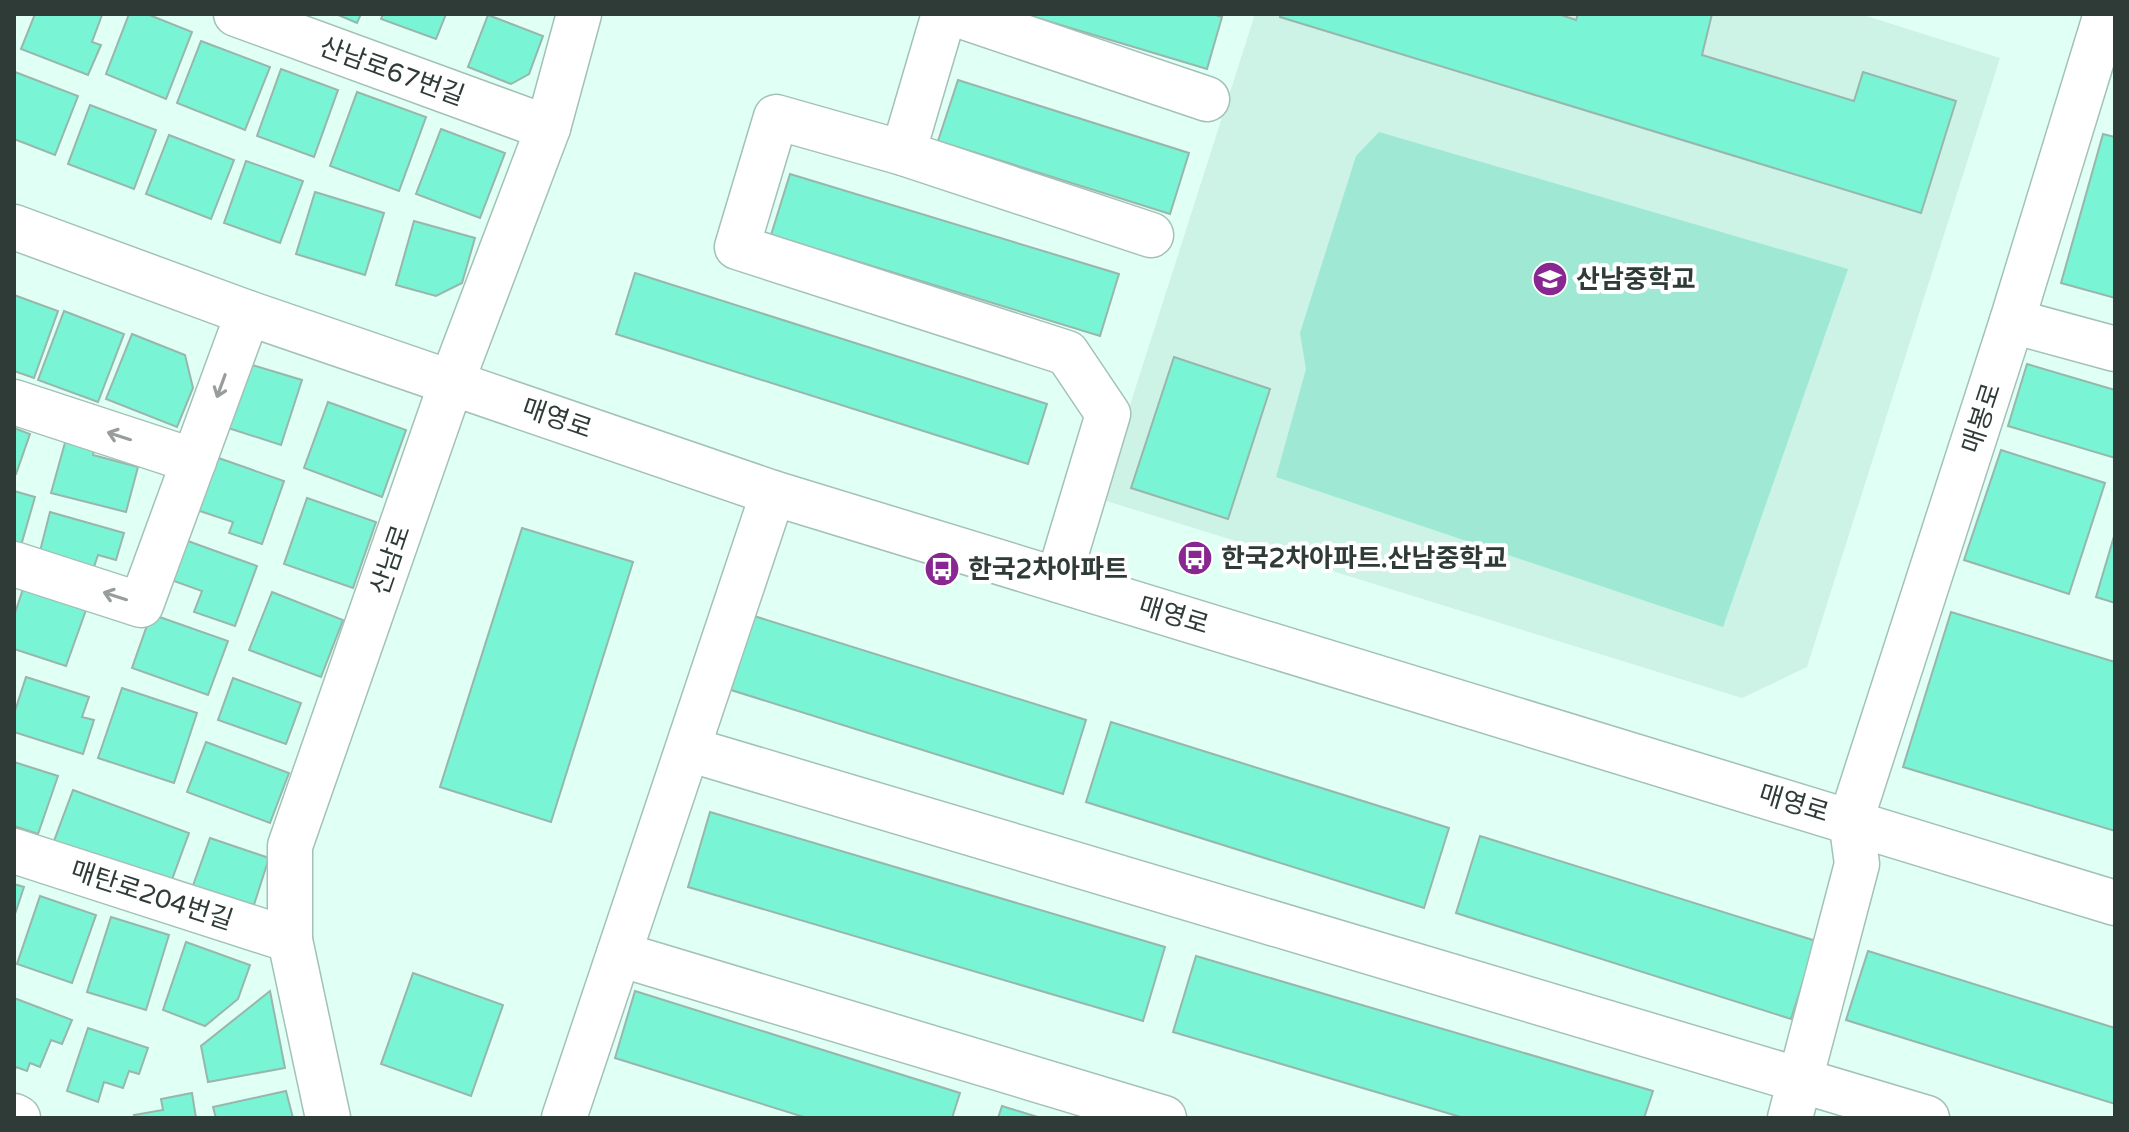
<svg xmlns="http://www.w3.org/2000/svg" width="2129" height="1132" viewBox="0 0 2129 1132" font-family="'Varela Round','Noto Sans KR',sans-serif">
  <rect width="100%" height="100%" fill="#e0fff5"/>
  <path fill="#ccf3e6" d="M 1255,14 L 1860,14 L 2000,58 L 1807,667 L 1742,698 L 1100,499 Z"/>
  <path fill="#9fe8d3" d="M 1379,132 L 1848,269 L 1723,627 L 1276,477 L 1306,369 L 1300,333 L 1356,156 Z"/>
  <g fill="#79f4d4" stroke="#99b6ad" stroke-width="2">
    <path d="M 35,14 L 102,15 L 92,42 L 101,45 L 88,75 L 21,49 Z"/>
    <path d="M 129,14 L 147,14 L 192,32 L 166,99 L 106,74 Z"/>
    <path d="M 336,14 L 361,14 L 357,23 Z"/>
    <path d="M 383,14 L 446,14 L 436,39 L 381,19 Z"/>
    <path d="M 1024,14 L 1213,14 L 1222,17 L 1207,69 Z"/>
    <path d="M 1281,14 L 1558,14 L 1576,20 L 1578,14 L 1712,14 L 1702,55 L 1854,101 L 1863,72 L 1956,101 L 1921,213 L 1280,17 Z"/>
    <path d="M 488,15 L 543,36 L 529,74 L 511,84 L 468,67 Z"/>
    <path d="M 201,41 L 270,67 L 245,130 L 177,103 Z"/>
    <path d="M 281,69 L 338,90 L 314,157 L 257,136 Z"/>
    <path d="M 15,72 L 78,96 L 55,155 L 14,139 Z"/>
    <path d="M 958,80 L 1189,153 L 1170,214 L 938,141 Z"/>
    <path d="M 357,92 L 426,117 L 399,191 L 330,166 Z"/>
    <path d="M 90,105 L 156,130 L 134,189 L 68,164 Z"/>
    <path d="M 441,129 L 505,153 L 480,218 L 416,194 Z"/>
    <path d="M 2103,134 L 2115,137 L 2115,298 L 2061,283 Z"/>
    <path d="M 169,135 L 234,160 L 211,219 L 146,194 Z"/>
    <path d="M 246,161 L 303,181 L 280,243 L 224,223 Z"/>
    <path d="M 790,174 L 1119,274 L 1100,336 L 771,235 Z"/>
    <path d="M 315,192 L 384,213 L 365,275 L 296,254 Z"/>
    <path d="M 414,221 L 475,238 L 462,283 L 436,296 L 396,285 Z"/>
    <path d="M 635,273 L 1047,404 L 1028,464 L 616,334 Z"/>
    <path d="M 14,295 L 58,311 L 34,378 L 14,371 Z"/>
    <path d="M 64,311 L 124,334 L 98,402 L 38,380 Z"/>
    <path d="M 132,334 L 185,355 L 193,388 L 177,427 L 106,399 Z"/>
    <path d="M 1174,357 L 1270,389 L 1228,519 L 1131,488 Z"/>
    <path d="M 239,361 L 302,380 L 281,445 L 219,425 Z"/>
    <path d="M 2027,364 L 2115,390 L 2115,458 L 2008,426 Z"/>
    <path d="M 328,402 L 406,430 L 382,497 L 304,468 Z"/>
    <path d="M 14,428 L 30,434 L 16,474 L 14,474 Z"/>
    <path d="M 66,439 L 95,447 L 93,455 L 138,467 L 126,512 L 51,493 Z"/>
    <path d="M 2001,450 L 2105,483 L 2069,594 L 1964,560 Z"/>
    <path d="M 210,455 L 284,481 L 262,544 L 229,533 L 233,522 L 191,508 Z"/>
    <path d="M 14,491 L 35,497 L 20,549 L 14,547 Z"/>
    <path d="M 307,498 L 376,522 L 353,588 L 284,564 Z"/>
    <path d="M 50,512 L 124,533 L 116,560 L 98,555 L 93,570 L 39,555 Z"/>
    <path d="M 522,528 L 633,562 L 551,822 L 440,787 Z"/>
    <path d="M 2115,533 L 2115,603 L 2096,597 Z"/>
    <path d="M 185,540 L 257,566 L 235,626 L 194,612 L 202,591 L 171,580 Z"/>
    <path d="M 23,589 L 86,610 L 66,666 L 14,649 L 14,616 Z"/>
    <path d="M 272,592 L 343,620 L 321,677 L 249,650 Z"/>
    <path d="M 1951,612 L 2115,662 L 2115,831 L 1903,767 Z"/>
    <path d="M 151,614 L 228,641 L 208,695 L 132,668 Z"/>
    <path d="M 754,616 L 1086,720 L 1063,794 L 731,690 Z"/>
    <path d="M 26,677 L 89,697 L 82,717 L 94,720 L 83,754 L 14,732 L 14,714 Z"/>
    <path d="M 233,678 L 301,703 L 286,744 L 218,720 Z"/>
    <path d="M 122,688 L 197,713 L 174,783 L 98,758 Z"/>
    <path d="M 1111,722 L 1449,828 L 1424,908 L 1086,802 Z"/>
    <path d="M 206,742 L 289,773 L 270,823 L 187,792 Z"/>
    <path d="M 14,762 L 58,776 L 38,834 L 14,826 Z"/>
    <path d="M 73,790 L 189,833 L 170,885 L 54,841 Z"/>
    <path d="M 710,812 L 1165,947 L 1143,1021 L 688,887 Z"/>
    <path d="M 1480,836 L 1816,941 L 1791,1019 L 1456,913 Z"/>
    <path d="M 210,838 L 269,858 L 252,911 L 191,891 Z"/>
    <path d="M 14,884 L 24,887 L 14,917 Z"/>
    <path d="M 40,896 L 96,915 L 72,983 L 17,964 Z"/>
    <path d="M 111,917 L 169,935 L 146,1010 L 87,992 Z"/>
    <path d="M 186,942 L 250,965 L 238,999 L 205,1026 L 163,1010 Z"/>
    <path d="M 1868,951 L 2115,1028 L 2115,1104 L 1846,1020 Z"/>
    <path d="M 1196,956 L 1653,1091 L 1644,1118 L 1464,1118 L 1173,1032 Z"/>
    <path d="M 413,973 L 503,1005 L 471,1096 L 381,1064 Z"/>
    <path d="M 270,991 L 285,1068 L 208,1082 L 201,1046 Z"/>
    <path d="M 635,991 L 960,1093 L 952,1118 L 807,1118 L 615,1058 Z"/>
    <path d="M 14,998 L 72,1020 L 62,1044 L 51,1040 L 40,1067 L 30,1063 L 27,1071 L 16,1067 L 14,1072 Z"/>
    <path d="M 88,1028 L 148,1048 L 139,1074 L 129,1071 L 123,1088 L 104,1082 L 98,1102 L 67,1091 Z"/>
    <path d="M 286,1091 L 293,1118 L 216,1118 L 213,1107 Z"/>
    <path d="M 192,1093 L 196,1118 L 135,1118 L 134,1115 L 163,1110 L 161,1099 Z"/>
    <path d="M 1002,1106 L 1041,1118 L 998,1118 Z"/>
  </g>
  <g fill="none" stroke-linecap="round" stroke-linejoin="round">
    <defs>
      <g id="minor">
        <path d="M 236,14 L 548,128"/>
        <path d="M 955,14 L 1207,99"/>
        <path d="M 903,153 L 944,14"/>
        <path d="M 2012,321 L 2115,349"/>
        <path d="M 14,402 L 194,461"/>
        <path d="M 14,564 L 141,605 L 248,313"/>
        <path d="M 1058,580 L 1108,414 L 1067,353 L 737,247 L 776,117 L 903,153 L 1151,235"/>
        <path d="M 688,749 L 1927,1118"/>
        <path d="M 14,851 L 290,940"/>
        <path d="M 619,954 L 1164,1118"/>
        <path d="M 14,1116 L 18,1118"/>
        <path d="M 328,1118 L 290,940 L 290,846 L 452,381 L 548,128 L 579,14"/>
        <path d="M 564,1118 L 773,493"/>
        <path d="M 1790,1118 L 1857,864 L 1851,820"/>
      </g>
      <g id="tertiary">
        <path d="M 14,227 L 248,313 L 773,493 L 2115,903"/>
        <path d="M 1851,820 L 2012,321 L 2106,14"/>
      </g>
    </defs>
    <use href="#minor" stroke="#a4c1b8" stroke-width="47"/>
    <use href="#tertiary" stroke="#a4c1b8" stroke-width="47"/>
    <use href="#minor" stroke="#fff" stroke-width="44"/>
    <use href="#tertiary" stroke="#fff" stroke-width="44"/>
  </g>
  <defs><path id="oneway-shaft" d="M-6 0H5M1.5-3L5.5 0L1.5 3" fill="none" stroke-width="1.6" stroke-linecap="round" stroke-linejoin="round" transform="scale(2)"/></defs>
  <g stroke="#979d9b">
    <use href="#oneway-shaft" transform="translate(221 386) rotate(110)"/>
    <use href="#oneway-shaft" transform="translate(119 436) rotate(-162)"/>
    <use href="#oneway-shaft" transform="translate(115 596) rotate(-162)"/>
  </g>
  <defs>
    <symbol id="school-disc" viewBox="-11 -11 22 22"><circle r="9.5" fill="#882791" stroke="#fff"/><path d="M0-5L7-2L0 1L-7-2ZM-4 1L0 2.5L4 1V4Q0 6-4 4Z" fill="#fff"/></symbol>
    <symbol id="bus-disc" viewBox="-11 -11 22 22"><circle r="9.5" fill="#882791" stroke="#fff"/><path d="M-5-6H5V4H4V6H2V4H-2V6H-4V4H-5ZM-3.5-4V0h7V-4ZM-3.5 1.2v1.5H-2V1.2ZM2 1.2v1.5H3.5V1.2Z" fill="#fff"/></symbol>
  </defs>
  <g fill-rule="evenodd">
    <use href="#school-disc" x="1530" y="259" width="40" height="40"/>
    <use href="#bus-disc" x="1175" y="538" width="40" height="40"/>
    <use href="#bus-disc" x="922" y="549" width="40" height="40"/>
  </g>
  <g text-anchor="middle" stroke-width="8" stroke-linejoin="round" paint-order="stroke">
    <g font-size="26" fill="#2f3b37" stroke="#fff">
      <text transform="translate(392 71) rotate(20)" y="9">산남로67번길</text>
      <text transform="translate(557 418) rotate(19)" y="9">매영로</text>
      <text transform="translate(1981 418) rotate(-72)" y="9">매봉로</text>
      <text transform="translate(390 560) rotate(-71)" y="9">산남로</text>
      <text transform="translate(1174 615) rotate(17)" y="9">매영로</text>
      <text transform="translate(1794 803) rotate(17)" y="9">매영로</text>
      <text transform="translate(152 895) rotate(18)" y="9">매탄로204번길</text>
    </g>
    <g font-size="26" font-weight="bold" fill="#2f3b37" stroke="#fff" text-anchor="start">
      <text x="1576" y="288">산남중학교</text>
      <text x="1221" y="567">한국2차아파트.산남중학교</text>
      <text x="968" y="578">한국2차아파트</text>
    </g>
  </g>
  <rect width="2129" height="1132" fill="none" stroke="#2f3b37" stroke-width="32"/>
</svg>
